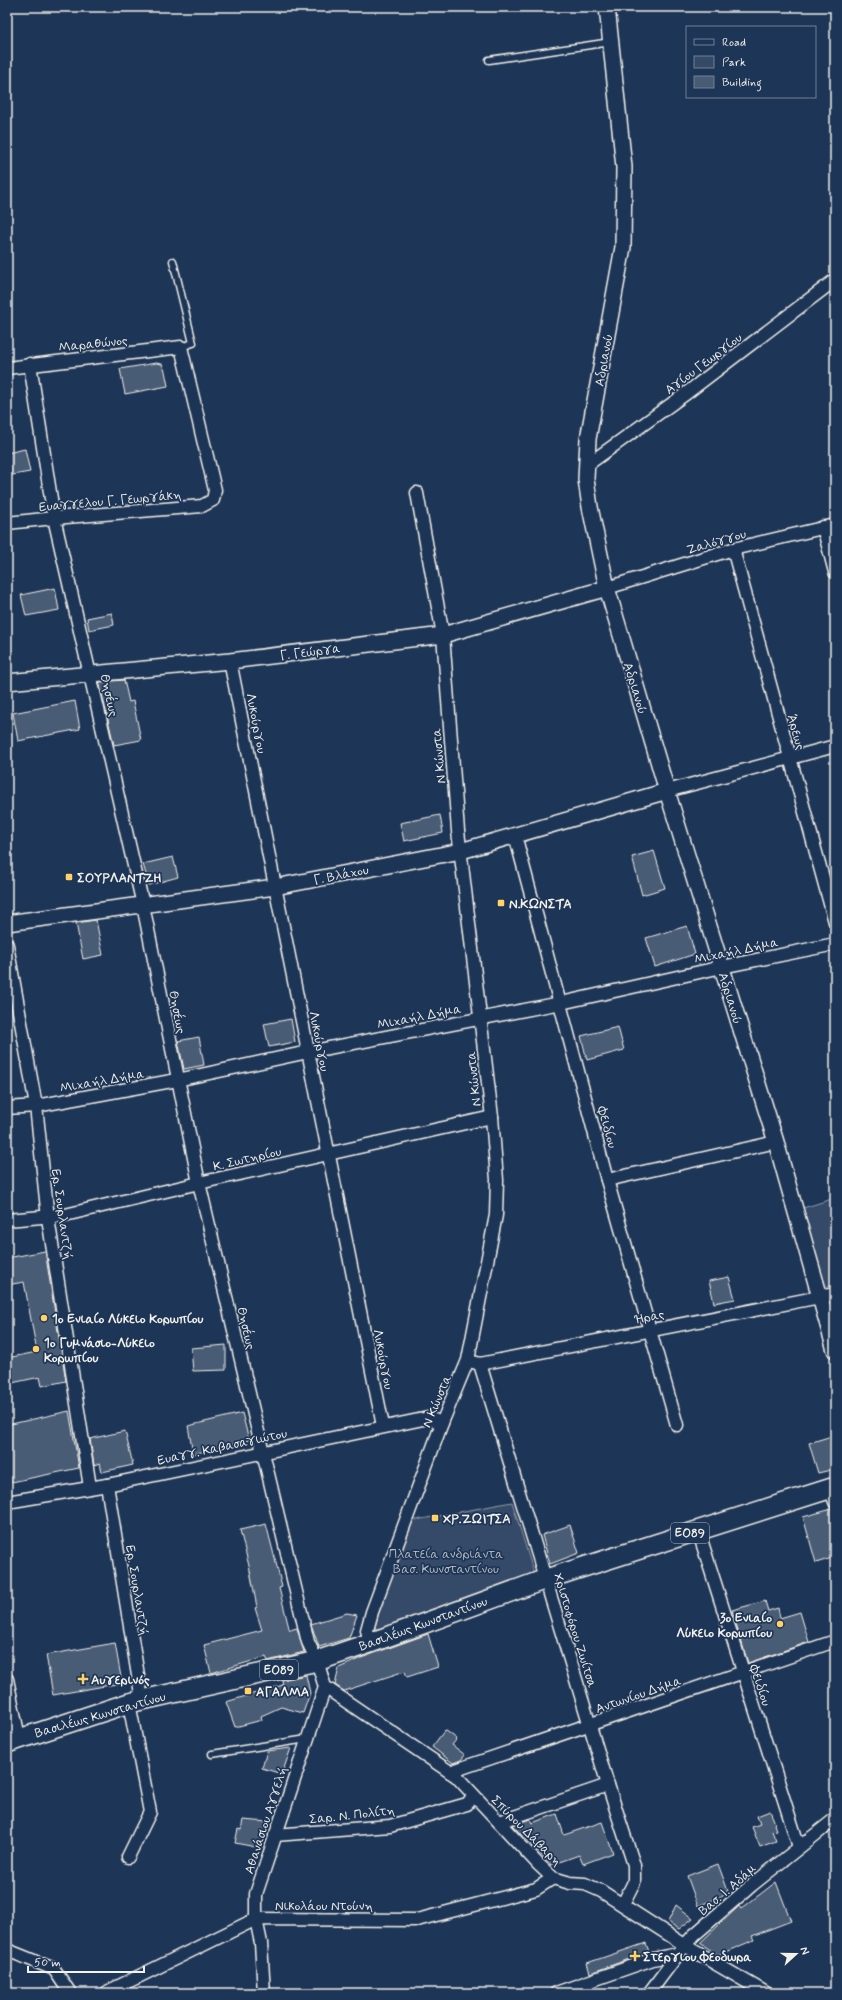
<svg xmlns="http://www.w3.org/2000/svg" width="842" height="2000" viewBox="0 0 842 2000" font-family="Mynerve,sans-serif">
  <rect width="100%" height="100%" fill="#1d3557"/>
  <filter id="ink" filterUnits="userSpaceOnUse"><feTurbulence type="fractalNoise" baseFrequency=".025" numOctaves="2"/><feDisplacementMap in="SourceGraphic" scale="8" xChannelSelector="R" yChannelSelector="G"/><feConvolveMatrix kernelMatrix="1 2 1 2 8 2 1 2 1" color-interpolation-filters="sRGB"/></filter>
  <g filter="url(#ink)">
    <g fill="#354a67" stroke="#949ea8">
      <path d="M 835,1198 L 835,1285 L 824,1288 L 800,1209 Z"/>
      <path d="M 512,1502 L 535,1577 L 386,1632 L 375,1628 L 375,1617 L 411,1521 Z"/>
    </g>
    <g fill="#485b74" stroke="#f4f1e8">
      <path d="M 156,363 L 162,364 L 165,371 L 168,386 L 125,394 L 120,369 Z"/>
      <path d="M 25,449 L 30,472 L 7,476 L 7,453 Z"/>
      <path d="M 55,588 L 59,610 L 26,616 L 21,595 Z"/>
      <path d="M 112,613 L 114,625 L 89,630 L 87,618 Z"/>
      <path d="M 124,680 L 129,702 L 133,701 L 141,740 L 114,745 L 99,682 Z"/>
      <path d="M 75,701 L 80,729 L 18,741 L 13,713 Z"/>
      <path d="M 440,815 L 443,833 L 404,841 L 400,823 Z"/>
      <path d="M 654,851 L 665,888 L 642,895 L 632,857 Z"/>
      <path d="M 173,857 L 178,877 L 149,885 L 143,864 Z"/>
      <path d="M 96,920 L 103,955 L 83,959 L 76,923 Z"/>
      <path d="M 687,926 L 695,954 L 655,967 L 646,938 Z"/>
      <path d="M 291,1019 L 295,1042 L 269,1047 L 264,1024 Z"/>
      <path d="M 618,1027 L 624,1050 L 587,1060 L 581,1036 Z"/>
      <path d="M 199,1037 L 204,1065 L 184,1069 L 178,1041 Z"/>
      <path d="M 45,1251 L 66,1381 L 42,1386 L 40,1377 L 7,1384 L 7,1358 L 37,1352 L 24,1282 L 7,1285 L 7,1258 Z"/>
      <path d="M 729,1277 L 735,1299 L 714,1303 L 709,1281 Z"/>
      <path d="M 226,1345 L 226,1370 L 193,1371 L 191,1348 Z"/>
      <path d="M 69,1411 L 79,1468 L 7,1483 L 7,1425 Z"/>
      <path d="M 242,1413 L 249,1440 L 193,1454 L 188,1426 Z"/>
      <path d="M 125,1431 L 133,1465 L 102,1472 L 100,1463 L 94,1465 L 90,1439 Z"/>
      <path d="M 835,1435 L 835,1469 L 818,1473 L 809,1443 Z"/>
      <path d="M 832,1509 L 835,1521 L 835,1557 L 816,1563 L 803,1517 Z"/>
      <path d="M 266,1524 L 275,1559 L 282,1587 L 279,1588 L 289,1628 L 290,1630 L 297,1628 L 304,1652 L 268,1661 L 266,1657 L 211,1673 L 204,1645 L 262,1630 L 255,1608 L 257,1607 L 249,1566 L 240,1530 Z"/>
      <path d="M 570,1525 L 579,1553 L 550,1564 L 542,1535 Z"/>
      <path d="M 765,1601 L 768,1611 L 778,1608 L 780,1618 L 800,1612 L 809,1642 L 748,1663 L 732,1610 Z"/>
      <path d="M 347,1613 L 357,1615 L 349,1638 L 319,1647 L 311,1624 Z"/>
      <path d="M 428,1634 L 438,1667 L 407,1677 L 405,1671 L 344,1691 L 335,1685 L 339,1668 L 361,1658 Z"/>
      <path d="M 115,1643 L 122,1683 L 53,1695 L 46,1655 Z"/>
      <path d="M 306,1675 L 310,1693 L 303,1713 L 281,1707 L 261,1716 L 262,1720 L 235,1727 L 226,1702 L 283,1685 L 282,1680 Z"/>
      <path d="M 445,1730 L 457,1739 L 452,1745 L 465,1755 L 461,1760 L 453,1763 L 432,1747 Z"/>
      <path d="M 291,1748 L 282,1774 L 262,1768 L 267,1751 Z"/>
      <path d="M 770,1811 L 775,1823 L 774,1824 L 776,1830 L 772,1831 L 776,1841 L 760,1847 L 752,1827 L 760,1824 L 757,1816 Z"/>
      <path d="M 557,1814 L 564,1835 L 602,1822 L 613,1853 L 583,1864 L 579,1855 L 551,1865 L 512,1825 L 530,1819 L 532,1823 Z"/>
      <path d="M 243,1820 L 268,1822 L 261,1848 L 235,1843 L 238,1829 L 241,1830 Z"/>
      <path d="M 718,1864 L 728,1891 L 720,1897 L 698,1906 L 687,1876 Z"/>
      <path d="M 776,1882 L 791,1921 L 752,1936 L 754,1940 L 718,1955 L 700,1943 L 739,1906 L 741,1909 Z"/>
      <path d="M 676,1905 L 693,1918 L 679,1929 L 668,1922 Z"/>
      <path d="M 646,1943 L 649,1952 L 590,1973 L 587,1963 Z"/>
    </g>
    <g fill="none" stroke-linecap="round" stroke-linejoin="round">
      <defs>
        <g id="service">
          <path d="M 489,60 L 611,42"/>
          <path d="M 173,261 L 193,343 L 181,347"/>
          <path d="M 212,1754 L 307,1739"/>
        </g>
        <g id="minor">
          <path d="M 30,364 L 54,518 L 143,905 L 199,1183 L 308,1642 L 317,1661 L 325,1687 L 256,1894 L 256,1919 L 261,1943 L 264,1993"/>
          <path d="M 7,368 L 181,347 L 215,490 L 213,500 L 202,506 L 54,518 L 7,523"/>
          <path d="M 587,465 L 684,395 L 835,280"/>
          <path d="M 823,527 L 835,572"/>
          <path d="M 733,549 L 835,922"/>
          <path d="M 607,588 L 733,549 L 835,525"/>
          <path d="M 230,661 L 383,1426"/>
          <path d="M 667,791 L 835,746"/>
          <path d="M 515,835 L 607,1180 L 677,1425"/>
          <path d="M 7,945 L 36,1106 L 48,1218 L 90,1487"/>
          <path d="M 7,1108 L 36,1106 L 177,1080 L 308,1052 L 561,1003 L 722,967 L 835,944"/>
          <path d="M 607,1180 L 776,1142"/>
          <path d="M 7,1220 L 65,1215 L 199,1183 L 492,1117"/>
          <path d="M 473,1362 L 480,1364 L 835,1294"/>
          <path d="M 480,1364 L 608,1785 L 634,1865 L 634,1882 L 623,1904"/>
          <path d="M 107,1485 L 142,1700"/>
          <path d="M 830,1488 L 835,1502"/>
          <path d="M 7,1502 L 107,1485 L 428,1418 L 442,1423"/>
          <path d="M 698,1530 L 799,1847"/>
          <path d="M 370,1643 L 367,1630 L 372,1612 L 442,1423 L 468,1360 L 496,1215 L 497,1180 L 492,1117 L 458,831 L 443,635 L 417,493"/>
          <path d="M 7,1679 L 19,1738"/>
          <path d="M 325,1687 L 456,1776 L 538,1864 L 553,1878 L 570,1883 L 585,1884 L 601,1891 L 694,1951 L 766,1993"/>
          <path d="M 450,1772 L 835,1641"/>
          <path d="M 499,1822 L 608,1785"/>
          <path d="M 275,1835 L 390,1826 L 467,1804 L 474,1796"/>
          <path d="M 128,1857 L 150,1812 L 129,1703"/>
          <path d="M 7,1950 L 54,1969 L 70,1993"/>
          <path d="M 105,1993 L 256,1919 L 417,1920 L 536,1889 L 553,1878"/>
          <path d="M 556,1993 L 653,1959 L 678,1954"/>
          <path d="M 649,1993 L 685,1945 L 694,1935 L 752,1885 L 835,1819"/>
        </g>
        <g id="tertiary">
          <path d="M 607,7 L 624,167 L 623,247 L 588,439 L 586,479 L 590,507 L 607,588 L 667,791 L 776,1142 L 835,1350"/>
          <path d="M 7,682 L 230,661 L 443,635 L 607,588"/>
          <path d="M 7,923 L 275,887 L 461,851 L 667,791"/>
        </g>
        <path id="primary" d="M 7,1743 L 129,1703 L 317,1661 L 370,1643 L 546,1579 L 835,1487"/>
      </defs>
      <use href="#service" stroke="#f4f1e8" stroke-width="9"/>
      <use href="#minor" stroke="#f4f1e8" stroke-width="15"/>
      <use href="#tertiary" stroke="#f4f1e8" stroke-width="18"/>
      <use href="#primary" stroke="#f4f1e8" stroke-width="22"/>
      <use href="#service" stroke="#1d3557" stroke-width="6"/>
      <use href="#minor" stroke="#1d3557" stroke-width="12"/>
      <use href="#tertiary" stroke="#1d3557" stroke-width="15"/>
      <use href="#primary" stroke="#1d3557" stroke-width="19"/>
    </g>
  </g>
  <g fill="#ffd166" stroke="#1d3557" stroke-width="1.5">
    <rect x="65" y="873" width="8" height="8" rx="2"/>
    <rect x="497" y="899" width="8" height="8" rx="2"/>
    <circle cx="44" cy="1318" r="4"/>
    <circle cx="36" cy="1349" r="4"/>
    <rect x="431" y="1514" width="8" height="8" rx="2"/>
    <circle cx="780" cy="1624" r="4"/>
    <path d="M81 1673h4v4h4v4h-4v4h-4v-4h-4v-4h4z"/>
    <rect x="244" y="1687" width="8" height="8" rx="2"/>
    <path d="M633 1950h4v4h4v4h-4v4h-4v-4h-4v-4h4z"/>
  </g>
  <g text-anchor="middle" stroke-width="3.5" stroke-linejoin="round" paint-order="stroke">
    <g fill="#1d3557" stroke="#b4b9bc" stroke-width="1">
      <rect x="671" y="1523" width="38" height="20" rx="3"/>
      <rect x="260" y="1660" width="38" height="20" rx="3"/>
    </g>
    <g font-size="12" font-weight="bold" fill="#f4f1e8">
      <text x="690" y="1537">ΕΟ89</text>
      <text x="279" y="1674">ΕΟ89</text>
    </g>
    <g font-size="13" fill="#f4f1e8" stroke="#1d3557">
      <text transform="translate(93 343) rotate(-6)" y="5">Μαραθώνος</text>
      <text transform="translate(603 360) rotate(-80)" y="5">Αδριανού</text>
      <text transform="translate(703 363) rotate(-37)" y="5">Αγίου Γεωργίου</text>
      <text transform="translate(110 500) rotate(-5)" y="5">Ευαγγελου Γ. Γεωργάκη</text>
      <text transform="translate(716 541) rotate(-16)" y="5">Ζαλόγγου</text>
      <text transform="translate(310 651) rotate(-7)" y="5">Γ. Γεώργα</text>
      <text transform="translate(636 688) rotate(73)" y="5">Αδριανού</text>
      <text transform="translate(110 695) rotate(77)" y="5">Θησέως</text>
      <text transform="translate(257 723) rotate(79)" y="5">Λυκούργου</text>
      <text transform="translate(797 732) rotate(75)" y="5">Άρεως</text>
      <text transform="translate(438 756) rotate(-95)" y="5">Ν Κώνστα</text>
      <text transform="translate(341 874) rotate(-11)" y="5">Γ. Βλάχου</text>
      <text transform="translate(736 950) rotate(-12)" y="5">Μιχαήλ Δήμα</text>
      <text transform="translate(731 998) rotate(73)" y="5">Αδριανού</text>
      <text transform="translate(178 1012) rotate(79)" y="5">Θησέως</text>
      <text transform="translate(419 1016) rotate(-11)" y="5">Μιχαήλ Δήμα</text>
      <text transform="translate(320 1041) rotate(79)" y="5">Λυκούργου</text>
      <text transform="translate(473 1079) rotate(-96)" y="5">Ν Κώνστα</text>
      <text transform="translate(102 1080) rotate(-10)" y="5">Μιχαήλ Δήμα</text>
      <text transform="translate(608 1127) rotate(75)" y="5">Φειδίου</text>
      <text transform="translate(247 1158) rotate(-13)" y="5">Κ. Σωτηρίου</text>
      <text transform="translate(63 1214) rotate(82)" y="5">Ερ. Σουρλαντζή</text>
      <text transform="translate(649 1316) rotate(-11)" y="5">Ήρας</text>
      <text transform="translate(247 1328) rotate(77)" y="5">Θησέως</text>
      <text transform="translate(384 1359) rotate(79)" y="5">Λυκούργου</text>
      <text transform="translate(436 1401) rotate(-67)" y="5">Ν Κώνστα</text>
      <text transform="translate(222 1446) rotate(-12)" y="5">Ευαγγ. Καβασαγιώτου</text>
      <text transform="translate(138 1590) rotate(81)" y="5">Ερ. Σουρλαντζή</text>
      <text transform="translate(423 1623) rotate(-20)" y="5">Βασιλέως Κωνσταντίνου</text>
      <text transform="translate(576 1630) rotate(73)" y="5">Χριστοφόρου Ζωίτσα</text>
      <text transform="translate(761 1685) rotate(72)" y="5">Φειδίου</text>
      <text transform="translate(638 1694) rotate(-19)" y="5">Αντωνίου Δήμα</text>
      <text transform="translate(100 1714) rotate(-16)" y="5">Βασιλέως Κωνσταντίνου</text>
      <text transform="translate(352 1814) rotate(-6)" y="5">Σαρ. Ν. Πολίτη</text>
      <text transform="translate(265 1820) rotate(-72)" y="5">Αθανάσιου Αγγελή</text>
      <text transform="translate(527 1830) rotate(45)" y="5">Σπύρου Δάβαρη</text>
      <text transform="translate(727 1889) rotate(-40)" y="5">Βασ. Ι. Αδάμ</text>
      <text x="324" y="1910">Νικολάου Ντούνη</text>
    </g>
    <g font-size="13" font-weight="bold" fill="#f4f1e8" stroke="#1d3557" text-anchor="start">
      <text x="77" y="882">ΣΟΥΡΛΑΝΤΖΗ</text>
      <text x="509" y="908">Ν.ΚΩΝΣΤΑ</text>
      <text x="52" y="1323">1ο Ενιαίο Λύκειο Κορωπίου</text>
      <text x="44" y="1347">1ο Γυμνάσιο-Λύκειο<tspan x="44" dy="15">Κορωπίου</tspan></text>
      <text x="443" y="1523">ΧΡ.ΖΩΙΤΣΑ</text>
      <text x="772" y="1622" text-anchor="end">3ο Ενιαίο<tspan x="772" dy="15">Λύκειο Κορωπίου</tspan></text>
      <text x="91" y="1684">Αυγερινός</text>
      <text x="256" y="1696">ΑΓΑΛΜΑ</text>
      <text x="643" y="1961">Στεργιου Φεοδωρα</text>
    </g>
    <g font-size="13" fill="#bbbfc1" stroke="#1d3557">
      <text x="446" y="1558">Πλατεία ανδριάντα<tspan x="446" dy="15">Βασ. Κωνσταντίνου</tspan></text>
    </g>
  </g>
  <rect width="842" height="2000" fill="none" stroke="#1d3557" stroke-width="24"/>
  <rect x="12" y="12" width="818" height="1976" fill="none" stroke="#f4f1e8" stroke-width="1.5" filter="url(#ink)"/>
  <rect x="686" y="26" width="130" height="72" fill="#1d3557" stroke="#738091"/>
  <rect x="694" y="39" width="20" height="6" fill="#1d3557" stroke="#738091"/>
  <text x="722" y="46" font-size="12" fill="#f4f1e8">Road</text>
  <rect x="694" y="56" width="20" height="12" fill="#354a67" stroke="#738091"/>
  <text x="722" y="66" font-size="12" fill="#f4f1e8">Park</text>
  <rect x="694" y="76" width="20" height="12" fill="#485b74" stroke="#738091"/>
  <text x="722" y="86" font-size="12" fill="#f4f1e8">Building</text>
  <g transform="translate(796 1954) rotate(69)" stroke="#1d3557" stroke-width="3" paint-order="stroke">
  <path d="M0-3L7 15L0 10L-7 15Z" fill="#f4f1e8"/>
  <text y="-6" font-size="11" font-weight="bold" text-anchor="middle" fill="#f4f1e8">N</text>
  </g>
  <path d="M28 1966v6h116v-6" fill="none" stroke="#f4f1e8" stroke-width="2"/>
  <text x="34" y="1966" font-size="12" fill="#f4f1e8" stroke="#1d3557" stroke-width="3" paint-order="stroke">50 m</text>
</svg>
